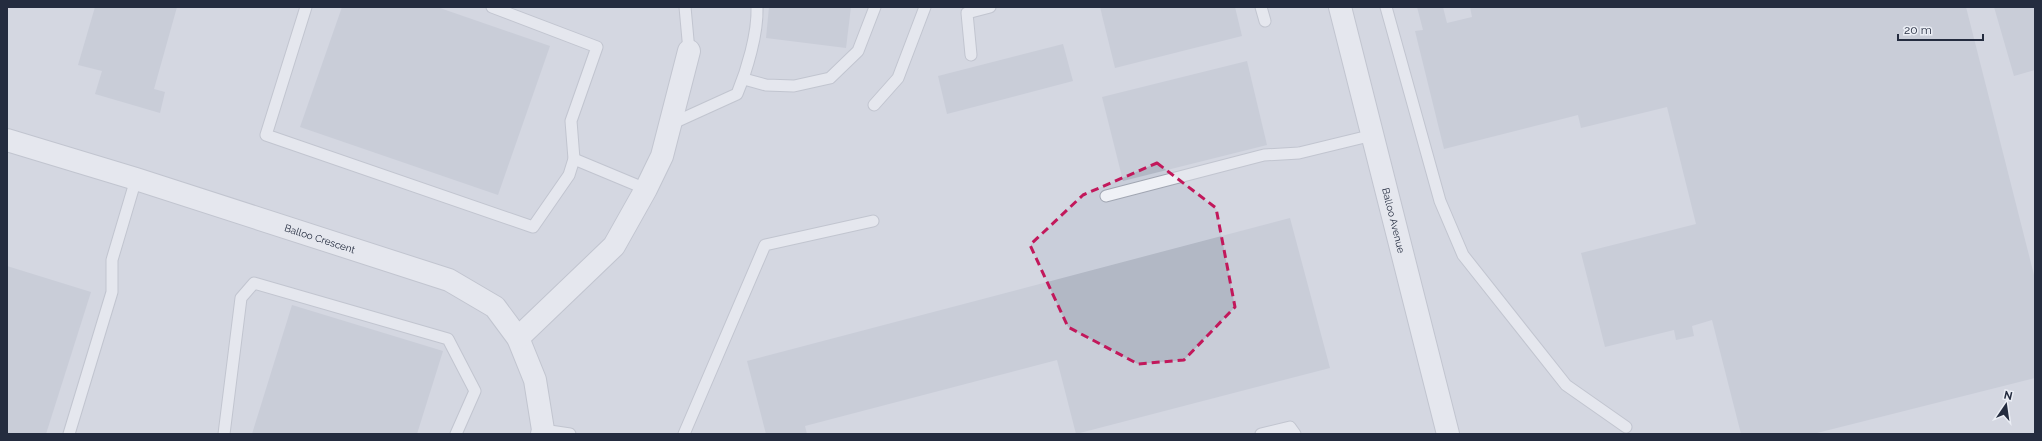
<svg xmlns="http://www.w3.org/2000/svg" width="2042" height="441" viewBox="0 0 2042 441" font-family="Raleway,sans-serif">
  <rect width="100%" height="100%" fill="#dcdfe8"/>
  <rect fill="#c9ceda" x="7" y="7" width="2028" height="427"/>
  <g fill="#b2b8c5">
    <path d="M 95,7 L 177,7 L 154,89 L 165,92 L 160,113 L 95,94 L 102,71 L 78,65 Z"/>
    <path d="M 342,7 L 437,7 L 550,46 L 498,195 L 300,127 Z"/>
    <path d="M 769,7 L 851,7 L 846,48 L 766,38 Z"/>
    <path d="M 1100,7 L 1235,7 L 1242,36 L 1115,68 Z"/>
    <path d="M 1417,7 L 1443,7 L 1447,23 L 1472,17 L 1470,7 L 1966,7 L 2035,279 L 2035,378 L 1813,434 L 1741,434 L 1712,320 L 1692,326 L 1694,336 L 1676,340 L 1674,330 L 1605,347 L 1581,253 L 1696,224 L 1667,107 L 1581,128 L 1578,115 L 1444,149 L 1415,31 L 1423,30 Z"/>
    <path d="M 1994,7 L 2035,7 L 2035,70 L 2014,76 Z"/>
    <path d="M 1063,44 L 1073,81 L 947,114 L 938,76 Z"/>
    <path d="M 1247,61 L 1267,145 L 1123,181 L 1102,97 Z"/>
    <path d="M 1290,218 L 1330,368 L 1076,434 L 1057,360 L 805,426 L 807,434 L 766,434 L 747,361 Z"/>
    <path d="M 7,266 L 91,292 L 46,434 L 7,433 Z"/>
    <path d="M 292,305 L 443,351 L 417,434 L 252,434 Z"/>
  </g>
  <g fill="none" stroke-linecap="round" stroke-linejoin="round">
    <defs>
      <g id="service">
        <path d="M 306,7 L 266,135 L 533,227 L 569,175 L 574,159 L 571,121 L 597,47 L 492,7"/>
        <path d="M 685,7 L 689,51"/>
        <path d="M 1261,7 L 1265,21"/>
        <path d="M 1386,7 L 1440,201 L 1463,255 L 1566,385 L 1626,427"/>
        <path d="M 971,55 L 967,13 L 990,7"/>
        <path d="M 744,79 L 766,85 L 794,86 L 830,78 L 858,51 L 875,7"/>
        <path d="M 874,105 L 898,78 L 925,7"/>
        <path d="M 671,124 L 737,94 C 747,70 758,33 757,7"/>
        <path d="M 574,159 L 646,189"/>
        <path d="M 1106,196 L 1264,155 L 1299,153 L 1373,135"/>
        <path d="M 543,430 L 570,434"/>
        <path d="M 69,434 L 112,292 L 112,260 L 136,179"/>
        <path d="M 224,434 L 241,298 L 254,283 L 448,339 L 475,391 L 456,434"/>
        <path d="M 684,434 L 765,245 L 873,221"/>
        <path d="M 1261,434 L 1290,427 L 1295,434"/>
      </g>
      <g id="minor">
        <path id="s1" d="M 1340,7 L 1448,434"/>
        <path id="s2" d="M 7,140 L 136,179 L 449,280 L 495,307 L 518,338 L 535,380 L 543,430 L 542,434"/>
        <path d="M 518,338 L 614,246 L 646,189 L 662,156 L 689,51"/>
      </g>
    </defs>
    <use href="#service" stroke="#a1a6b2" stroke-width="13"/>
    <use href="#minor" stroke="#a1a6b2" stroke-width="24"/>
    <use href="#service" stroke="#eff1f6" stroke-width="11"/>
    <use href="#minor" stroke="#eff1f6" stroke-width="22"/>
  </g>
  <path d="M0 0H2042V441H0ZM 1157,163 L 1216,208 L 1235,307 L 1184,360 L 1138,364 L 1068,327 L 1030,245 L 1083,195 Z" fill="#dcdfe8" fill-opacity=".55" fill-rule="evenodd"/>
  <path fill="none" stroke="#c2185b" stroke-width="3" stroke-dasharray="8 5" stroke-linejoin="round" d="M 1157,163 L 1216,208 L 1235,307 L 1184,360 L 1138,364 L 1068,327 L 1030,245 L 1083,195 Z"/>
  <g text-anchor="middle" stroke-width="3" stroke-linejoin="round" paint-order="stroke">
    <g font-size="10" fill="#242c3f" stroke="#ebeef5">
      <text dy="4" stroke="none"><textPath href="#s1" startOffset="220">Balloo Avenue</textPath></text>
      <text dy="4" stroke="none"><textPath href="#s2" startOffset="328">Balloo Crescent</textPath></text>
    </g>
  </g>
  <rect width="2042" height="441" fill="none" stroke="#242c3f" stroke-width="16"/>
  <g transform="translate(2006 405) rotate(13)" stroke="#ebeef5" stroke-width="3" paint-order="stroke">
  <path d="M0-3L7 15L0 10L-7 15Z" fill="#242c3f"/>
  <text y="-6" font-size="11" font-weight="bold" text-anchor="middle" fill="#242c3f">N</text>
  </g>
  <path d="M1898 34v6h85v-6" fill="none" stroke="#242c3f" stroke-width="2"/>
  <text x="1904" y="34" font-size="12" fill="#242c3f" stroke="#ebeef5" stroke-width="3" paint-order="stroke">20 m</text>
</svg>
